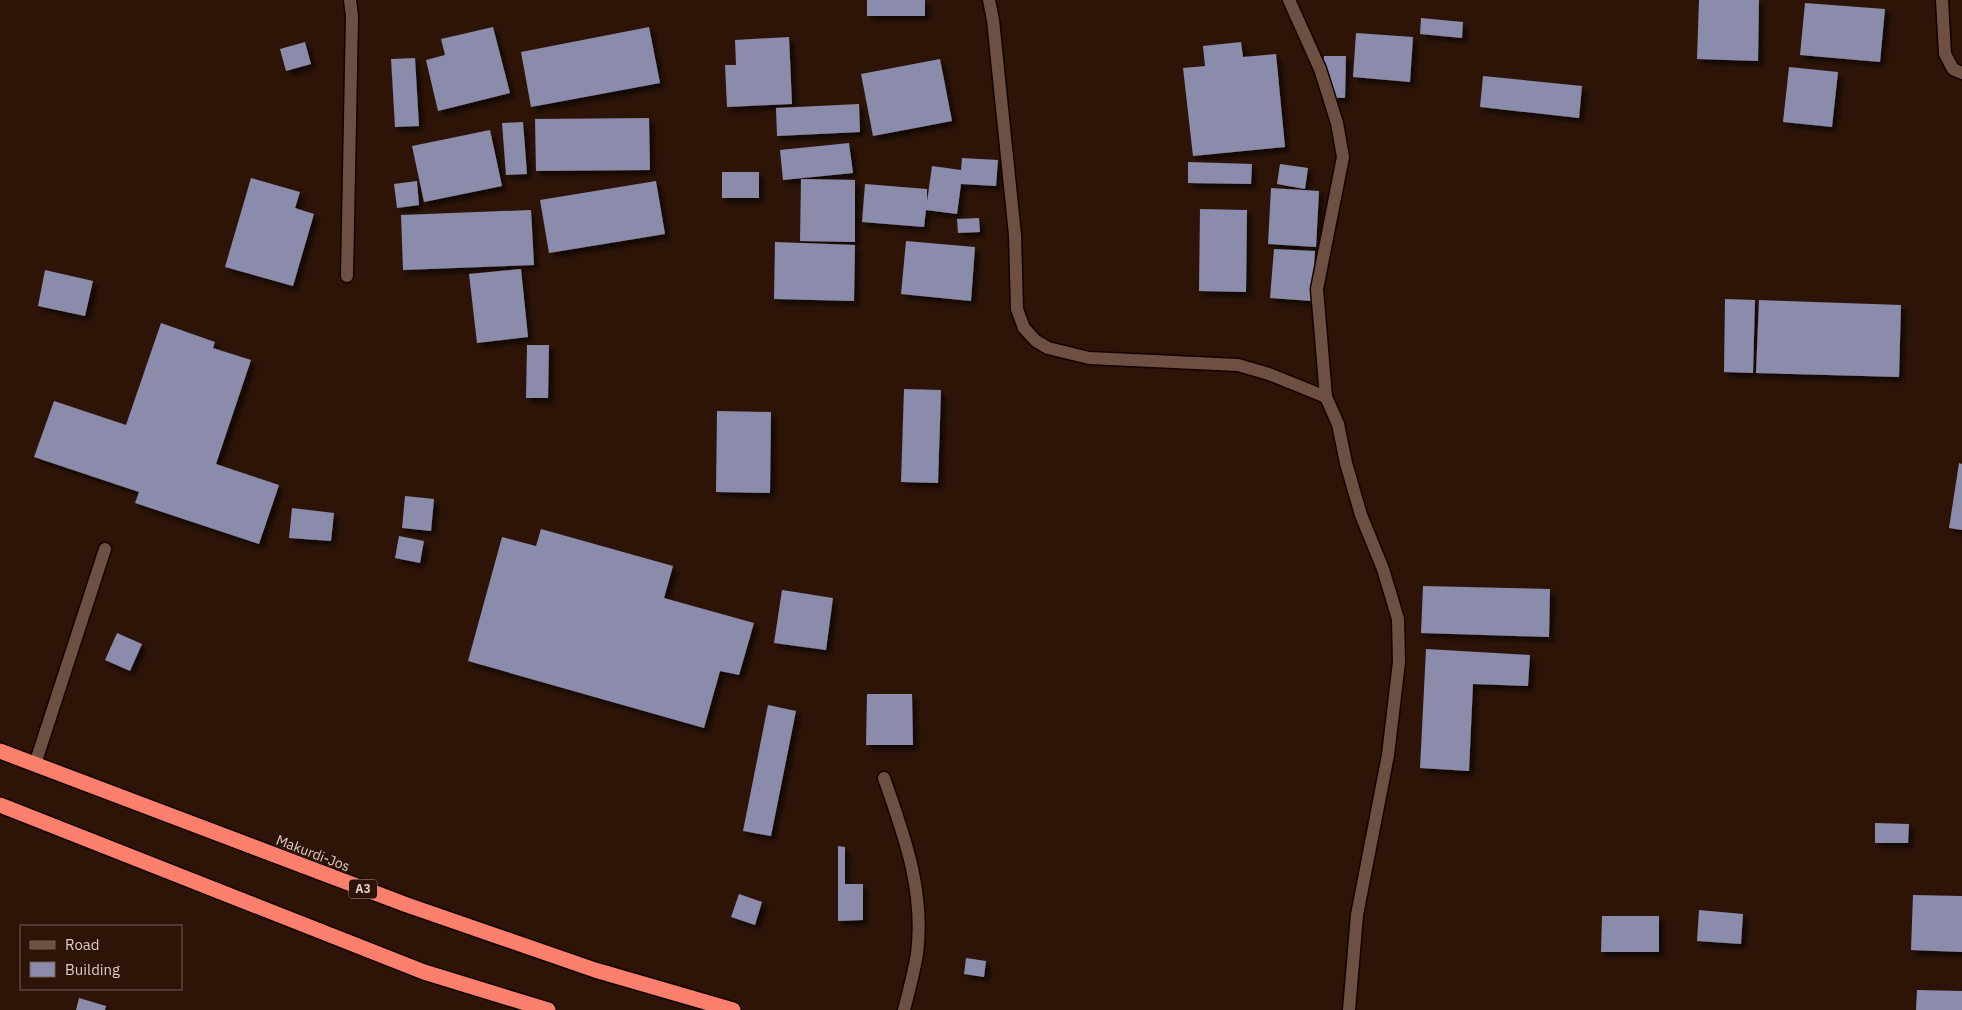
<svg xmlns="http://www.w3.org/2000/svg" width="1962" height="1010" viewBox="0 0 1962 1010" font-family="'IBM Plex Sans',sans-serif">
  <defs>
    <filter id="shadow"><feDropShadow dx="4.5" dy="4.5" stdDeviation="2.5" flood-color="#0009"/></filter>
  </defs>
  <rect width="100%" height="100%" fill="#2d1407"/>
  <g fill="#8b8bab" filter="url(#shadow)">
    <rect x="867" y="0" width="58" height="16"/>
    <path d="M 1699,0 L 1759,0 L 1758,61 L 1697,59 Z"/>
    <path d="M 1805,3 L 1885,9 L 1880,62 L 1800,55 Z"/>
    <path d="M 1421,18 L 1463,22 L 1462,38 L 1420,34 Z"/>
    <path d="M 493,27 L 510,93 L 438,111 L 426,60 L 445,55 L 441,39 Z"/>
    <path d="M 649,27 L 660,83 L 531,107 L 521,52 Z"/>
    <path d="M 1356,33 L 1413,37 L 1410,82 L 1353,77 Z"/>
    <path d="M 789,37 L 792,104 L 727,107 L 725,65 L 736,65 L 735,40 Z"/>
    <path d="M 305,42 L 311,64 L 286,71 L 280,49 Z"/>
    <path d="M 1241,42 L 1243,57 L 1276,54 L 1285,147 L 1193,156 L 1183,68 L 1205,66 L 1203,46 Z"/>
    <path d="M 1324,56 L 1346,56 L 1345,98 L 1322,97 Z"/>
    <path d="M 415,58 L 419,126 L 395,127 L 391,59 Z"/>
    <path d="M 940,59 L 952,121 L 873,136 L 861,74 Z"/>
    <path d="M 1789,67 L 1838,72 L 1832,127 L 1783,122 Z"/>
    <path d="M 1483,76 L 1582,86 L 1579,118 L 1480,107 Z"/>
    <path d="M 859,104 L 860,132 L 777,136 L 776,108 Z"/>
    <path d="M 649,118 L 650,170 L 536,171 L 535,119 Z"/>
    <path d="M 523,122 L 527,174 L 506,175 L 502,123 Z"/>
    <path d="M 490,130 L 502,186 L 424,202 L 412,146 Z"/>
    <path d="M 849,143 L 853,173 L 783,180 L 780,150 Z"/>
    <path d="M 962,158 L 998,160 L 996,186 L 961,184 L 957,214 L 926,210 L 924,227 L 862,222 L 865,184 L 927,189 L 927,202 L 932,166 L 961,170 Z"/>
    <path d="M 1188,162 L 1252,164 L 1251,184 L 1188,183 Z"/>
    <path d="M 1280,164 L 1308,168 L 1305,189 L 1277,184 Z"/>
    <rect x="722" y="172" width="37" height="26"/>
    <path d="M 251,178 L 300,192 L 295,208 L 314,214 L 293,286 L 225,267 Z"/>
    <path d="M 801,179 L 855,180 L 855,242 L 800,241 Z"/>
    <path d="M 417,181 L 419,205 L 397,208 L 394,184 Z"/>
    <path d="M 656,181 L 665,234 L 549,253 L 540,200 Z"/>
    <path d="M 1271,188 L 1319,191 L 1316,247 L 1268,244 Z"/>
    <path d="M 1200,209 L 1247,210 L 1246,292 L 1199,291 Z"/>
    <path d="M 531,210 L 534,265 L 403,270 L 401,215 Z"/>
    <path d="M 979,218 L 980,232 L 958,233 L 957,219 Z"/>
    <path d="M 906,241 L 975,247 L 971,301 L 901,294 Z"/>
    <path d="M 775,242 L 855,245 L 854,301 L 774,299 Z"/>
    <path d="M 1274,249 L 1315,251 L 1312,301 L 1270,298 Z"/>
    <path d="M 521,269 L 528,337 L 477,343 L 469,274 Z"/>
    <path d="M 45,270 L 93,281 L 85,316 L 38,306 Z"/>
    <path d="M 1725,299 L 1755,300 L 1753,373 L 1724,372 Z"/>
    <path d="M 1759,300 L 1901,305 L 1899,377 L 1756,373 Z"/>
    <path d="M 161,323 L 215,342 L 213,348 L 251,360 L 216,464 L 279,485 L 259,544 L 135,503 L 139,492 L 34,457 L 54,401 L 126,425 Z"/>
    <path d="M 527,345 L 549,345 L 548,398 L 526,398 Z"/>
    <path d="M 904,389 L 941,390 L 938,483 L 901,482 Z"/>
    <path d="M 717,411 L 771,412 L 770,493 L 716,492 Z"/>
    <path d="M 1959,463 L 1962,464 L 1962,530 L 1949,528 Z"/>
    <path d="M 405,496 L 434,499 L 431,531 L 402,528 Z"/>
    <path d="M 292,508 L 334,513 L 331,541 L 289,538 Z"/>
    <path d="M 541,529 L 673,566 L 664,598 L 754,623 L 739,675 L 720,671 L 704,728 L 468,661 L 502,537 L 536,546 Z"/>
    <path d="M 399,536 L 424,541 L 420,563 L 395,558 Z"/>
    <path d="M 1423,586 L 1550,589 L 1549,637 L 1421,633 Z"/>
    <path d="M 782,590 L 833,598 L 826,650 L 774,643 Z"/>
    <path d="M 117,633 L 142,644 L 130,671 L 105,660 Z"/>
    <path d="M 1426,649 L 1530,655 L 1528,686 L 1473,684 L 1469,771 L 1420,768 Z"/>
    <path d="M 867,694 L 912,694 L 913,745 L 866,745 Z"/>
    <path d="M 768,705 L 796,711 L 771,836 L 743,831 Z"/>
    <path d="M 1875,823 L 1909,824 L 1908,843 L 1875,843 Z"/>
    <path d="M 838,846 L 845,847 L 845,884 L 863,884 L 863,920 L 838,921 Z"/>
    <path d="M 739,894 L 762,902 L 755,925 L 731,917 Z"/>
    <path d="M 1913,895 L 1962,896 L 1962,952 L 1911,950 Z"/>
    <path d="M 1699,910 L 1743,914 L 1741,944 L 1697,941 Z"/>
    <path d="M 1602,916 L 1659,916 L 1659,952 L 1601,952 Z"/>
    <path d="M 966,958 L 986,961 L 984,977 L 964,974 Z"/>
    <path d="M 1917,990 L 1962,991 L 1962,1010 L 1916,1010 Z"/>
    <path d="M 79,998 L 106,1006 L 105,1010 L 76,1010 Z"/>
  </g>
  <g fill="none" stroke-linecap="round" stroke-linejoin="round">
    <defs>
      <g id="minor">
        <path d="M 989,0 L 993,20 L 1015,235 L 1017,309 L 1024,328 L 1036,341 L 1048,348 L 1089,358 L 1238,365 L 1269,374 L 1326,397"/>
        <path d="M 1289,0 L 1320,69 L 1337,123 L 1343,157 L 1317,289 L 1326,397 L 1338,424 L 1346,463 L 1361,515 L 1383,569 L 1398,619 L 1399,662 L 1388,755 L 1357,915 L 1349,1010"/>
        <path d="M 1942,0 L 1945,54 L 1953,69 L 1962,73"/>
        <path d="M 347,276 L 352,16 L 350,0"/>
        <path d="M 35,764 L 105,549"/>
        <path d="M 884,778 C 904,835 925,891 917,954 C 914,972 909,991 904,1010"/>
      </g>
      <g id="highway">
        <path d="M 0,751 L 407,905 L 595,970 L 733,1010"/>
        <path d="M 0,805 L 424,972 L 548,1010"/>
      </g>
    </defs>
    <use href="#minor" stroke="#140100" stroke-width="15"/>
    <use href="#highway" stroke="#140100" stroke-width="18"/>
    <use href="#minor" stroke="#6e5042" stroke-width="12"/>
    <use href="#highway" stroke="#fa7f6c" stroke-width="15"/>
  </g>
  <g text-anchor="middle" stroke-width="5" stroke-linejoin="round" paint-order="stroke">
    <rect fill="#2d1407" stroke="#aa968c" stroke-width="1" x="349" y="879.5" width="28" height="19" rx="4"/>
    <g font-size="12" font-weight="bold" fill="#dfcdc5">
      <text x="363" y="893">A3</text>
    </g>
    <g font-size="14" fill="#dfcdc5" stroke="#2d1407">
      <text transform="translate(313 853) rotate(21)" y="5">Makurdi-Jos</text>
    </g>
  </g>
  <rect x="20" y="925" width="162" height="65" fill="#2d1407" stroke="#745e53"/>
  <rect x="30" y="941" width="25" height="8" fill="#6e5042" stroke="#745e53"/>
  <text x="65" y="950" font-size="15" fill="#dfcdc5">Road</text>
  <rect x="30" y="962" width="25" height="15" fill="#8b8bab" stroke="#745e53"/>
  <text x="65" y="975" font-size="15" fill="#dfcdc5">Building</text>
</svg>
